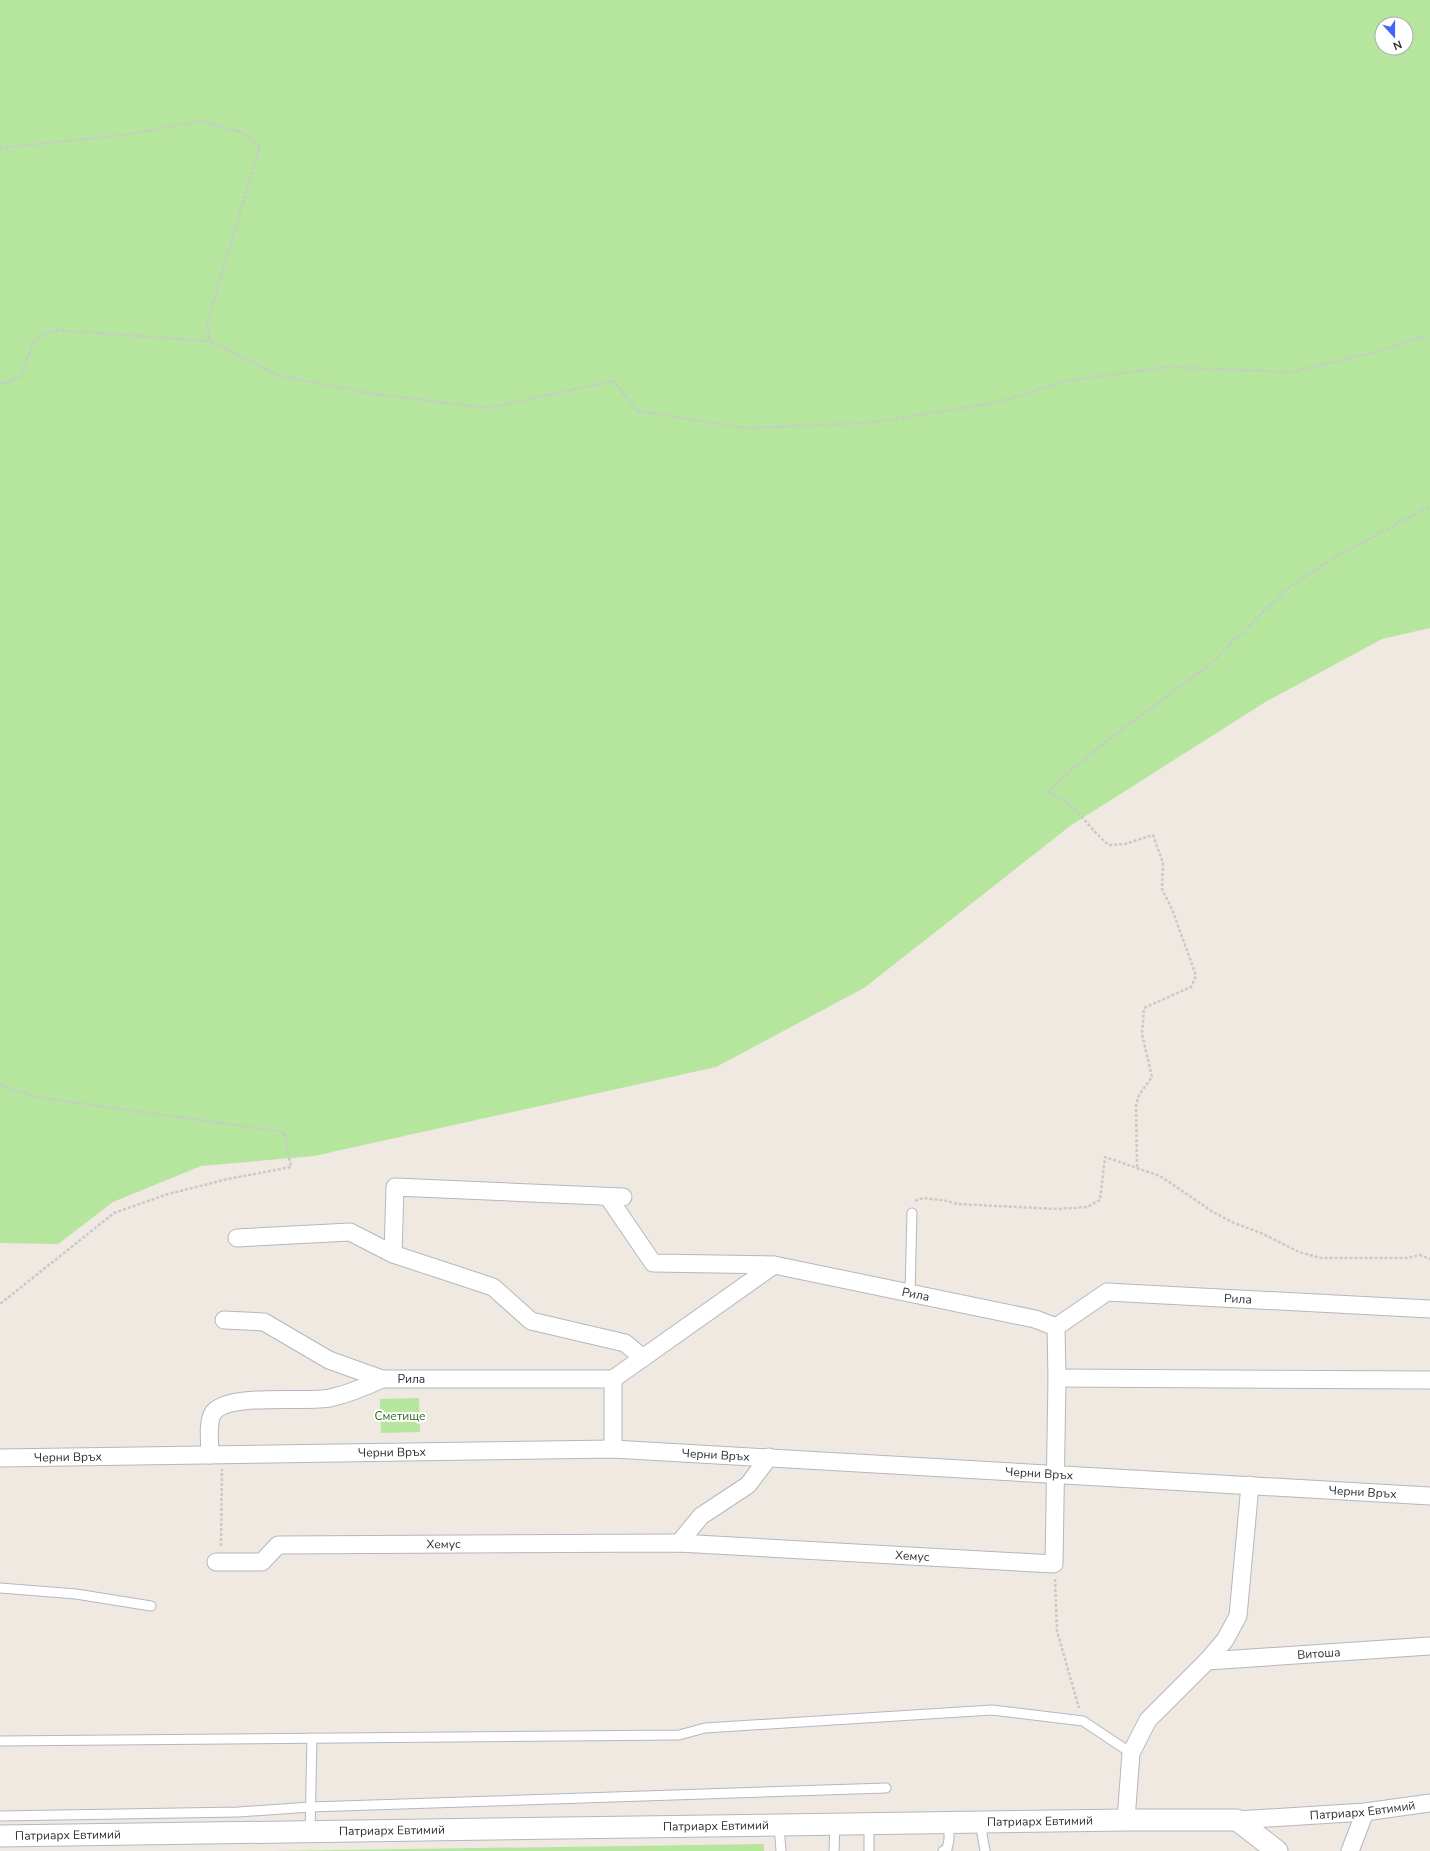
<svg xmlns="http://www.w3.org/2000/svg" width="1430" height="1851" viewBox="0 0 1430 1851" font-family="'Nunito Sans',sans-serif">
  <rect width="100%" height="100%" fill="#efe9e1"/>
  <g fill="#b6e59e" fill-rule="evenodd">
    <path d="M 0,0 L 1430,0 L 1430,628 L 1382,639 L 1267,701 L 1070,826 L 864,988 L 716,1067 L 314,1156 L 201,1166 L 113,1202 L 58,1244 L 0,1243 ZM 1382,24 L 1406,24 L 1406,48 L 1382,48 Z"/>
    <path d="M 419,1398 L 420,1432 L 381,1433 L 380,1399 Z"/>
    <path d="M 764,1844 L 764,1851 L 272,1851 Z"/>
  </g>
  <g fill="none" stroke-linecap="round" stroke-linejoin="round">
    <defs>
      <g id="service">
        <path d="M 910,1293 L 912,1213"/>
        <path d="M 0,1588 L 76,1594 L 151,1606"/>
        <path d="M 0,1741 L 679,1735 L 705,1728 L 992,1710 L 1083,1721 L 1131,1753"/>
        <path d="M 0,1816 L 238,1812 L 310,1807 L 886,1788"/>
        <path d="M 980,1822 L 985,1851"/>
        <path d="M 779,1825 L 781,1851"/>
        <path d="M 310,1832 L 312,1738"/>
        <path d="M 834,1851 L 835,1824"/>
        <path d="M 869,1851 L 869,1823"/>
        <path d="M 943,1851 L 947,1849 L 949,1840 L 949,1822"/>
      </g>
      <g id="minor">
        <path d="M 608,1197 L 653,1263 L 774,1265"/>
        <path d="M 237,1238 L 350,1232 L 393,1254 L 493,1287 L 531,1321 L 625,1343 L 643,1358"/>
        <path d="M 393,1254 L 395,1187 L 623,1197"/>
        <path id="s1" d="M 224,1320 L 264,1322 L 329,1360 L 382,1379 L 613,1379 L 613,1449"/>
        <path id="s2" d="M 1056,1327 L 1107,1292 L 1430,1309"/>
        <path d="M 1057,1378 L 1430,1380"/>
        <path id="s3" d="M 613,1379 L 774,1265 L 1035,1319 L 1056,1327"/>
        <path d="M 210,1455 C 210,1443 207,1423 213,1413 C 227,1392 307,1403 330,1398 C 348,1394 365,1387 382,1379"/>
        <path id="s4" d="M 0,1458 L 613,1449 L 1430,1496"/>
        <path d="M 679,1543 L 701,1516 L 748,1485 L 769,1457"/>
        <path id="s5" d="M 216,1562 L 262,1562 L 278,1545 L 679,1543 L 1054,1564 L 1057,1378 L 1056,1327"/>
        <path id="s6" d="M 1207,1661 L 1430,1646"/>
        <path d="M 1126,1820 L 1131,1753 L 1148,1720 L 1207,1661 L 1225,1640 L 1238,1616 L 1250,1485"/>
        <path id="s7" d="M 1237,1820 L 1365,1812 L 1430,1803"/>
        <path d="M 1350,1851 L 1365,1812"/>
      </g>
      <g id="tertiary">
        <path id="s8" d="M 0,1836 L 1126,1820 L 1237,1820 L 1277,1851"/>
      </g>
    </defs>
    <use href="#service" stroke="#b4b7c1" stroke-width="11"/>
    <use href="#minor" stroke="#b4b7c1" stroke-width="19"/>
    <use href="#tertiary" stroke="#b4b7c1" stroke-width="23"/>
    <g stroke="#c9c9c9" stroke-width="2.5" stroke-dasharray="3 2" stroke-linecap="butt">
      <path d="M 0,148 L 124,135 L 201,121 L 243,133 L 260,146 L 207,323 L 210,341"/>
      <path d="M 0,383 L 3,384 L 21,376 L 34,341 L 54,330 L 210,341 L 277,375 L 374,394 L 488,408 L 613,381 L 638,411 L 745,428 L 868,423 L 994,403 L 1067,381 L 1166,367 L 1292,372 L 1376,352 L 1421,337 L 1430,340"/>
      <path d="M 0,1084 L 35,1097 L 284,1132 L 291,1167 L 228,1179 L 168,1194 L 114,1213 L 0,1304"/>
      <path d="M 1137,1167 L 1136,1105 L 1139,1095 L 1152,1077 L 1142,1034 L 1144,1008 L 1191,987 L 1196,976 L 1193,967 L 1172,909 L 1162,889 L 1163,863 L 1153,835 L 1125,844 L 1109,845 C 1086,827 1077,802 1048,793 L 1063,777 L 1108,740 L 1209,665 L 1289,587 L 1339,555 L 1430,506"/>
      <path d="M 915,1201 L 923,1198 L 943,1200 L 958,1204 L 1057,1209 L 1087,1207 L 1100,1200 L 1105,1157 L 1160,1176 L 1213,1212 L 1234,1223 L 1261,1233 L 1299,1252 L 1321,1258 L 1407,1258 L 1420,1255 L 1430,1259"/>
      <path d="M 221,1546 L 222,1469"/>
      <path d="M 1055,1579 L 1057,1631 L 1079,1708"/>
    </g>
    <use href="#service" stroke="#fff" stroke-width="9"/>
    <use href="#minor" stroke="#fff" stroke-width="17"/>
    <use href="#tertiary" stroke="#fff" stroke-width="21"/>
  </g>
  <g text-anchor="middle" stroke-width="4" stroke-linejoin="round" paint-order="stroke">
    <g font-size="12" fill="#2e2e2e" stroke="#fff">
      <text dy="4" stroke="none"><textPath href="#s3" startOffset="342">Рила</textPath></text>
      <text dy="4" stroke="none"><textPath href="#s2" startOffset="193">Рила</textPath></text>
      <text dy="4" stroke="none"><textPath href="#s1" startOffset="201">Рила</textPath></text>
      <text dy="4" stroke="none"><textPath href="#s4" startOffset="392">Черни Връх</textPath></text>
      <text dy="4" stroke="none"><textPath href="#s4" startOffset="716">Черни Връх</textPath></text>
      <text dy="4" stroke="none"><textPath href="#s4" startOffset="68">Черни Връх</textPath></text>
      <text dy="4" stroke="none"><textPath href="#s4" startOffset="1040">Черни Връх</textPath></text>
      <text dy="4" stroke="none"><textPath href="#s4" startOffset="1364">Черни Връх</textPath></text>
      <text dy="4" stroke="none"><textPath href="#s5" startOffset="235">Хемус</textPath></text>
      <text dy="4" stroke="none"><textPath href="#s5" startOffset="704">Хемус</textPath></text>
      <text dy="4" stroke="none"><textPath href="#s6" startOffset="112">Витоша</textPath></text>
      <text dy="4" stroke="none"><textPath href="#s7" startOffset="126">Патриарх Евтимий</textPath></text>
      <text dy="4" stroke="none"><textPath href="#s8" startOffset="1040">Патриарх Евтимий</textPath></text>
      <text dy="4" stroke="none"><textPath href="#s8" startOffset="716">Патриарх Евтимий</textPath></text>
      <text dy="4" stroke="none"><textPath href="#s8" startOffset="392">Патриарх Евтимий</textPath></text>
      <text dy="4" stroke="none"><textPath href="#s8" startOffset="68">Патриарх Евтимий</textPath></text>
    </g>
    <g font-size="12" fill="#2c6e1b" stroke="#fff">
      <text x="400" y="1420">Сметище</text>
    </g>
  </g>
  <g transform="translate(1394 36) rotate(159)"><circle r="19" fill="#ffffff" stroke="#ababab"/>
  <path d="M0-3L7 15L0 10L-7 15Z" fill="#4264fb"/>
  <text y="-6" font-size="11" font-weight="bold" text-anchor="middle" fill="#2e2e2e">N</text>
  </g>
</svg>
